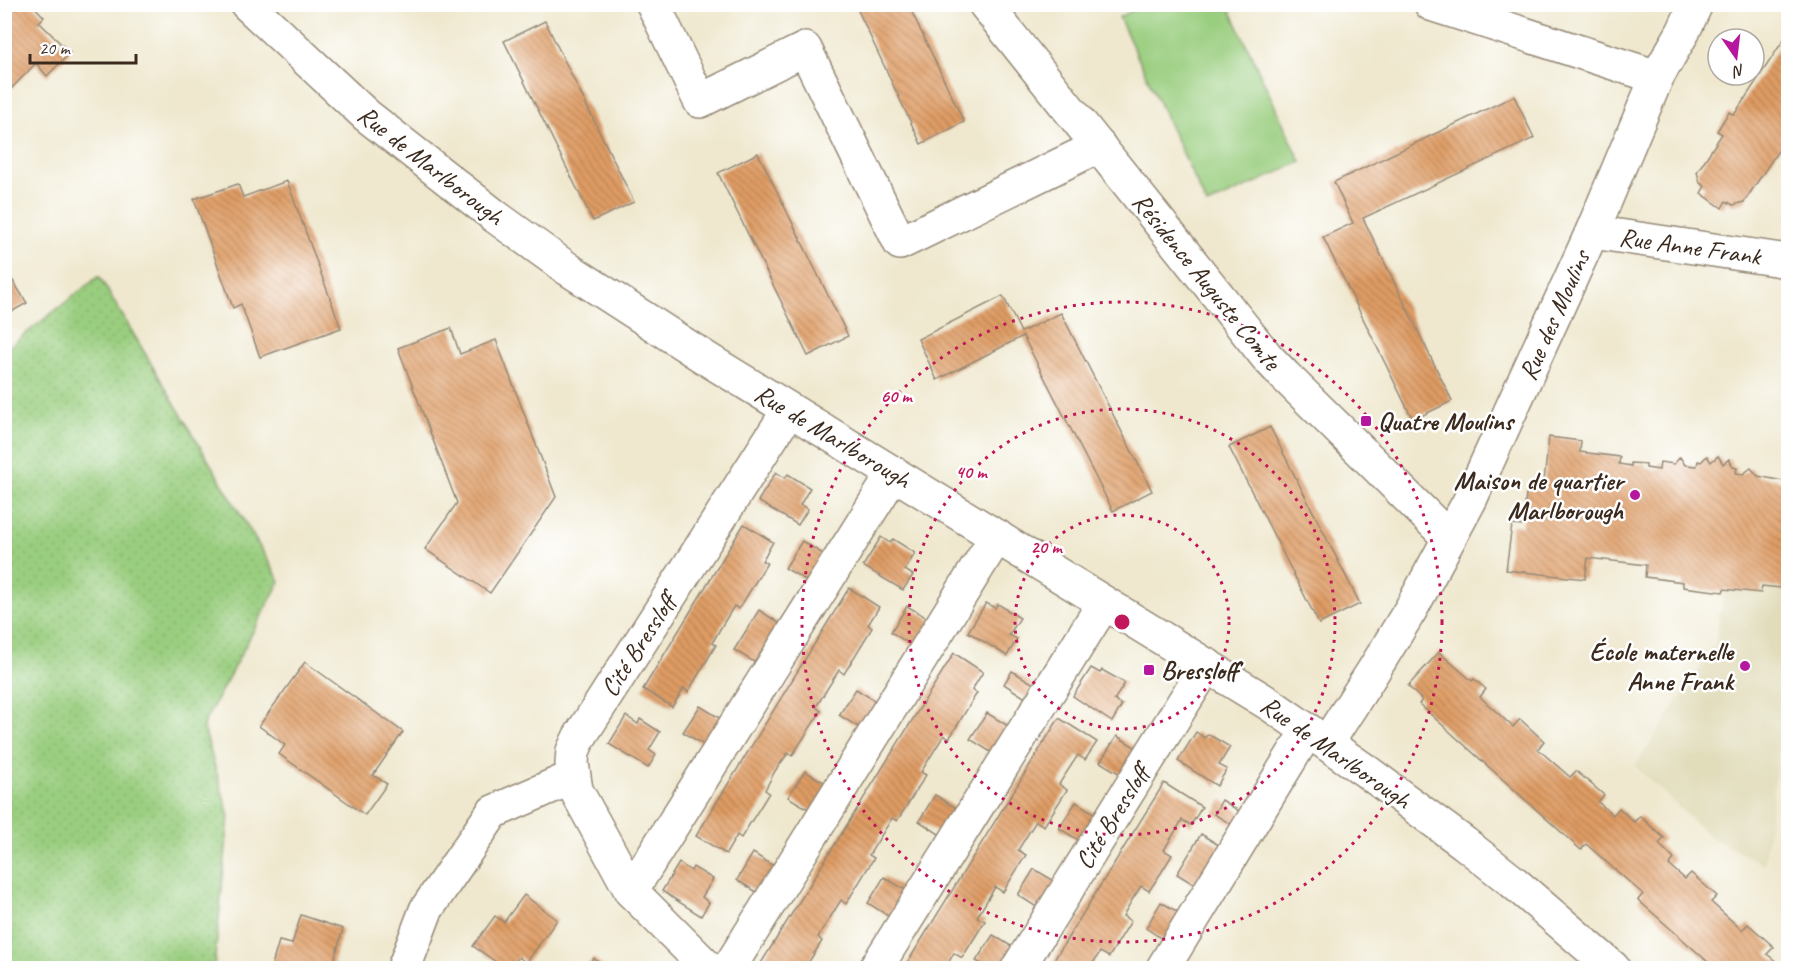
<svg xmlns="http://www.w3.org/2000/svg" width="1793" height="973" viewBox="0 0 1793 973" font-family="Caveat,sans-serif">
  <defs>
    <pattern id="grass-dots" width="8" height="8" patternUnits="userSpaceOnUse" patternTransform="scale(1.5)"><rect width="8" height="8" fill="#9ace7f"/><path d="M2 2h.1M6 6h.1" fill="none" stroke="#86b16d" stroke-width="1.8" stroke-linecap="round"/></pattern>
    <pattern id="building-back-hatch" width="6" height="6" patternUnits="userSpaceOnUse" patternTransform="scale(1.5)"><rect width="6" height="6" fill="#df9c64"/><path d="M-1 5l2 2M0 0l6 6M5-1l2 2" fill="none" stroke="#b67f52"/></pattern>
  </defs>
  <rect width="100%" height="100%" fill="#fff"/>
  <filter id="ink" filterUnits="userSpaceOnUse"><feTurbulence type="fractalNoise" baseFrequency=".0167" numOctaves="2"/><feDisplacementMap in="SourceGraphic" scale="12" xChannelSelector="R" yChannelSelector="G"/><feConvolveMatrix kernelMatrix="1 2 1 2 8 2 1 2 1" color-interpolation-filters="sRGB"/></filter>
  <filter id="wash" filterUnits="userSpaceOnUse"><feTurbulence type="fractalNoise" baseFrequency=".008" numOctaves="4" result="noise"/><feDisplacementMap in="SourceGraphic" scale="24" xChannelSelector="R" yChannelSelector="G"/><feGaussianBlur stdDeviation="1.35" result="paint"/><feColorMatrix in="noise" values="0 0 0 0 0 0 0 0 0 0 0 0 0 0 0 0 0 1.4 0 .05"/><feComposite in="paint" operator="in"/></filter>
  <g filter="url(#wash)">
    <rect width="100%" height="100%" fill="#efe8cf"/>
    <path fill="#e1dcba" d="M 1751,468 L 1758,476 L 1788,482 L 1788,686 L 1764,865 L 1710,837 L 1635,766 L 1715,646 L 1724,589 L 1736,473 L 1743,474 Z"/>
    <path fill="url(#grass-dots)" stroke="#6a7c4e" stroke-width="1.5" d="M 99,276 L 280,581 L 203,725 L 229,816 L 214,968 L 5,968 L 5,350 Z"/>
    <path fill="#9ace7f" stroke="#6a7c4e" stroke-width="1.5" d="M 1146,4 L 1228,5 L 1301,162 L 1207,205 L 1119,17 Z"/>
    <g id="blocks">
      <g fill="url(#building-back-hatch)">
        <path d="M 4,4 L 32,4 L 44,17 L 39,22 L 70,53 L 47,76 L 36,63 L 12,88 L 4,80 Z"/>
        <path d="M 855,4 L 908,4 L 964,122 L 921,144 Z"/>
        <path d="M 545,21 L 634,202 L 593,221 L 504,41 Z"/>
        <path d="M 1788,33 L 1788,136 L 1744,202 L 1733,205 L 1726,201 L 1722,208 L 1701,193 L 1705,186 L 1700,183 L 1697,172 L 1722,134 L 1717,131 L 1729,112 L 1734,115 Z"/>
        <path d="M 1514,96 L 1534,138 L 1363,218 L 1452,401 L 1413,420 L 1323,237 L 1353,223 L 1334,182 Z"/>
        <path d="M 758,153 L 848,336 L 808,356 L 718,173 Z"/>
        <path d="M 287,181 L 341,328 L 260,357 L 241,304 L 233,308 L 194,199 L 238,184 L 243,197 Z"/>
        <path d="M 4,267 L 27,303 L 4,316 Z"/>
        <path d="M 1003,296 L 1021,332 L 1061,313 L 1152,491 L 1113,511 L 1023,336 L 937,380 L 918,339 Z"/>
        <path d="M 451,328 L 460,354 L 496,340 L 556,497 L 490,593 L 425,549 L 457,503 L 398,348 Z"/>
        <path d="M 1270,427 L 1360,604 L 1319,624 L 1229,447 Z"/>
        <path d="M 1549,437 L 1581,441 L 1580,452 L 1620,457 L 1619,464 L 1631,466 L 1631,463 L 1646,464 L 1646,468 L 1659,470 L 1660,462 L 1674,464 L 1680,457 L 1685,465 L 1697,466 L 1698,461 L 1701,462 L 1707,456 L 1711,462 L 1718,456 L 1723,464 L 1729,459 L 1733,467 L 1737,468 L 1736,473 L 1743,474 L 1751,468 L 1758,476 L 1788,482 L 1788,596 L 1781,588 L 1762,586 L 1761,593 L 1724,589 L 1723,592 L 1683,587 L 1683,582 L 1645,577 L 1646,565 L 1588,558 L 1585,579 L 1506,570 L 1512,525 L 1522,526 L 1527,488 L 1543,490 Z"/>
        <path d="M 776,472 L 785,478 L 788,474 L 810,488 L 800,505 L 808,509 L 798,525 L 758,501 Z"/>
        <path d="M 744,524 L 773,542 L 762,561 L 767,563 L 739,609 L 734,606 L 723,624 L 712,643 L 716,645 L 688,692 L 684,688 L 672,707 L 643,689 Z"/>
        <path d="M 881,537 L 890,543 L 893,539 L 915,553 L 905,570 L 913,575 L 903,590 L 863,566 Z"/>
        <path d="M 802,541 L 828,557 L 812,584 L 785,568 Z"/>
        <path d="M 849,588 L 879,607 L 868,625 L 872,628 L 844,674 L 839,670 L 827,689 L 816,707 L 821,711 L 792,756 L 788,753 L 775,771 L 765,790 L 769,793 L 741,838 L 737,835 L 726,854 L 696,836 Z"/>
        <path d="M 986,603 L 995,608 L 998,604 L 1020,618 L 1009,635 L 1017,639 L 1007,656 L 968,632 Z"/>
        <path d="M 907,606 L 934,622 L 917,649 L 891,632 Z"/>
        <path d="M 759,610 L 785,627 L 761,666 L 734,650 Z"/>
        <path d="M 1439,652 L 1472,681 L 1474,679 L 1486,689 L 1480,697 L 1513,727 L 1520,719 L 1544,741 L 1538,749 L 1570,777 L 1576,771 L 1604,795 L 1598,802 L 1613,815 L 1619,808 L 1634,822 L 1640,816 L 1664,838 L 1659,844 L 1674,859 L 1669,865 L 1685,879 L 1691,873 L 1717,896 L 1711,902 L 1742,930 L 1748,924 L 1774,947 L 1767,954 L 1784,968 L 1715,968 L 1638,900 L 1643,894 L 1586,844 L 1581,850 L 1419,704 L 1422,700 L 1408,686 Z"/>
        <path d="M 954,653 L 983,672 L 972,690 L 977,693 L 949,739 L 944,735 L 921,772 L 926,775 L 897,821 L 892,818 L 869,855 L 874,858 L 846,904 L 841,900 L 818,937 L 822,941 L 805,968 L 758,968 Z"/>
        <path d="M 305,662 L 403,732 L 373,775 L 387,784 L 365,815 L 279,754 L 285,745 L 259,726 Z"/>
        <path d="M 1091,668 L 1100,673 L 1102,670 L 1125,683 L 1114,700 L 1122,705 L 1112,722 L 1073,696 Z"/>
        <path d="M 1012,671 L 1039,687 L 1030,701 L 1004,684 Z"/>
        <path d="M 856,689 L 882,705 L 866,732 L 839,715 Z"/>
        <path d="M 700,706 L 726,722 L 710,749 L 683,732 Z"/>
        <path d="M 987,713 L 1013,729 L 997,756 L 970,739 Z"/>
        <path d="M 626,716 L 638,724 L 640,719 L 660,732 L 649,750 L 656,755 L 648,768 L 609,744 Z"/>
        <path d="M 1059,718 L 1097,742 L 1085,760 L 1078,755 L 1059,784 L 1067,790 L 1044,826 L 1036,821 L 1018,850 L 1026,855 L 1003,892 L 995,887 L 977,917 L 985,921 L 962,958 L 954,953 L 945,968 L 904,968 Z"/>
        <path d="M 1196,732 L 1205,738 L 1208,734 L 1230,747 L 1219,765 L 1227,769 L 1217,786 L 1178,761 Z"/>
        <path d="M 1117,736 L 1143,752 L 1127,778 L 1100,762 Z"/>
        <path d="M 805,771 L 832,787 L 815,813 L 788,797 Z"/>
        <path d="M 1164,783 L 1202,807 L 1191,825 L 1182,820 L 1164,850 L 1172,855 L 1161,873 L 1149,891 L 1141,886 L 1132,900 L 1123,916 L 1131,921 L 1109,957 L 1100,952 L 1090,968 L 1049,968 Z"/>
        <path d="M 935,795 L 962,812 L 945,838 L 919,821 Z"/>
        <path d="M 1222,800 L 1248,817 L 1232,825 L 1214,814 Z"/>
        <path d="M 1076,802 L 1102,818 L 1086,845 L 1059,828 Z"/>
        <path d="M 1201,834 L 1228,851 L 1195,885 L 1177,874 Z"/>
        <path d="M 753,853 L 780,870 L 763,896 L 737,880 Z"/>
        <path d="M 679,863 L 691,871 L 693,867 L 713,879 L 702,897 L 709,903 L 701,916 L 662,891 Z"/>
        <path d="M 1034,869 L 1061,885 L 1044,912 L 1018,895 Z"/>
        <path d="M 884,877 L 911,893 L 894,920 L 868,903 Z"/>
        <path d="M 524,895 L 557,920 L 526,963 L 519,957 L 511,968 L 505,968 L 473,946 L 495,916 L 504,922 Z"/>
        <path d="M 1161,902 L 1188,918 L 1171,945 L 1146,928 Z"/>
        <path d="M 301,915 L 343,929 L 333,964 L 340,966 L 339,968 L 284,968 L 272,965 L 279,941 L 292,944 Z"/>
        <path d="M 993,935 L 1019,951 L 1008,968 L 989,968 L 976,961 Z"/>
        <path d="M 594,958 L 605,968 L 584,968 Z"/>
      </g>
    </g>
  </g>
  <g filter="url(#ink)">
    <use href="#blocks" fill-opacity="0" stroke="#958976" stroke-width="1.5"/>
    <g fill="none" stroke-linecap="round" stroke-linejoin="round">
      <defs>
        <g id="minor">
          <path d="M 653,4 L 700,101 L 805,49 L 900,243 L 1099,146"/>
          <path d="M 985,4 L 1267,357 L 1285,376 L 1449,538"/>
          <path d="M 1431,4 L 1657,77"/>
          <path d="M 1592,232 L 1788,261"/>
          <path d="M 1327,743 L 1372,673 L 1411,609 L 1470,500 L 1592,232 L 1657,77 L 1683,32 L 1696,4"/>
          <path d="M 631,891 L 894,473"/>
          <path d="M 404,968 L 426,910 L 493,812 L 573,777"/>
          <path d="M 708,968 L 631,891 L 576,790 L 572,763 L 573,751 L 579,738 L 789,410"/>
          <path d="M 729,968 L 997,536"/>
          <path d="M 876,968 L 1104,603"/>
          <path d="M 1018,968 L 1207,665"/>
          <path d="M 1163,968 L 1308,730"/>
        </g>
        <path id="major" d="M 247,4 L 366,115 L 496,217 L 568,269 L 707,359 L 1271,705 L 1366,771 L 1464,843 L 1512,881 L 1613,968"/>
      </defs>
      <use href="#minor" stroke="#958976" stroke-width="36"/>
      <use href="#major" stroke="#958976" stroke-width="36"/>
      <use href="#minor" stroke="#fff" stroke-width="33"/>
      <use href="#major" stroke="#fff" stroke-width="33"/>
    </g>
  </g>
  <g fill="none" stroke="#c2185b" stroke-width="3" stroke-dasharray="3 6">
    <circle cx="1122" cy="622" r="107"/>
    <circle cx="1122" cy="622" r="213"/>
    <circle cx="1122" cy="622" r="320"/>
  </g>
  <g fill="#b5179e" stroke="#fff" stroke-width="2">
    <rect x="1360" y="415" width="12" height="12" rx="3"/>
    <circle cx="1635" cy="495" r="6"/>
    <circle cx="1745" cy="666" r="6"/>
    <rect x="1143" y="664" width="12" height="12" rx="3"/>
  </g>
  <g text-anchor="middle" stroke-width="5" stroke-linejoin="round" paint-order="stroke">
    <g font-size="26" fill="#3b2a1e" stroke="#fff">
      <text transform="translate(431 165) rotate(38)" y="9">Rue de Marlborough</text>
      <text transform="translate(1690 246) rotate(8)" y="9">Rue Anne Frank</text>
      <text transform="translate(1207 281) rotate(51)" y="9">Résidence Auguste Comte</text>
      <text transform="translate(1554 315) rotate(-66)" y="9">Rue des Moulins</text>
      <text transform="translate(833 436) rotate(31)" y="9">Rue de Marlborough</text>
      <text transform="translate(638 645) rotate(-57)" y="9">Cité Bressloff</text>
      <text transform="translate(1336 752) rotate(35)" y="9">Rue de Marlborough</text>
      <text transform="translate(1112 817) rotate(-58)" y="9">Cité Bressloff</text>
    </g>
    <g font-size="26" font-weight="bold" fill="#3b2a1e" stroke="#fff" text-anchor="start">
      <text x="1378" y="430">Quatre Moulins</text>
      <text x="1623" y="489" text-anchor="end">Maison de quartier<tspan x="1623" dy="30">Marlborough</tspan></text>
      <text x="1733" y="660" text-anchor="end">École maternelle<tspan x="1733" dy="30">Anne Frank</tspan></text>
      <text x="1161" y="679">Bressloff</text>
    </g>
  </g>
  <circle cx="1122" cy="622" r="9" fill="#c2185b" stroke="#fff" stroke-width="3"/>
  <g font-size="18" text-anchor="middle" font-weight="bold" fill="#c2185b" stroke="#fff" stroke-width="5" stroke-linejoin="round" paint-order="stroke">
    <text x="896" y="402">60 m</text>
    <text x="971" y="478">40 m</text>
    <text x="1046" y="553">20 m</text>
  </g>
  <rect width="1793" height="973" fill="none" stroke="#fff" stroke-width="24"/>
  <g transform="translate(1736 57) rotate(166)"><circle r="28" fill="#ffffff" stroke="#b1aaa5" stroke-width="1.5"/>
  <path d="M0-4.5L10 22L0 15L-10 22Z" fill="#b5179e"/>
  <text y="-9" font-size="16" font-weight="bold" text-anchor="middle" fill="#3b2a1e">N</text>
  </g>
  <path d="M30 54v9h106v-9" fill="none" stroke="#3b2a1e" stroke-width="3"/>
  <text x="39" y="54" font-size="18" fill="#3b2a1e" stroke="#ffffff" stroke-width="4.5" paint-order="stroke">20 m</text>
</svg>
